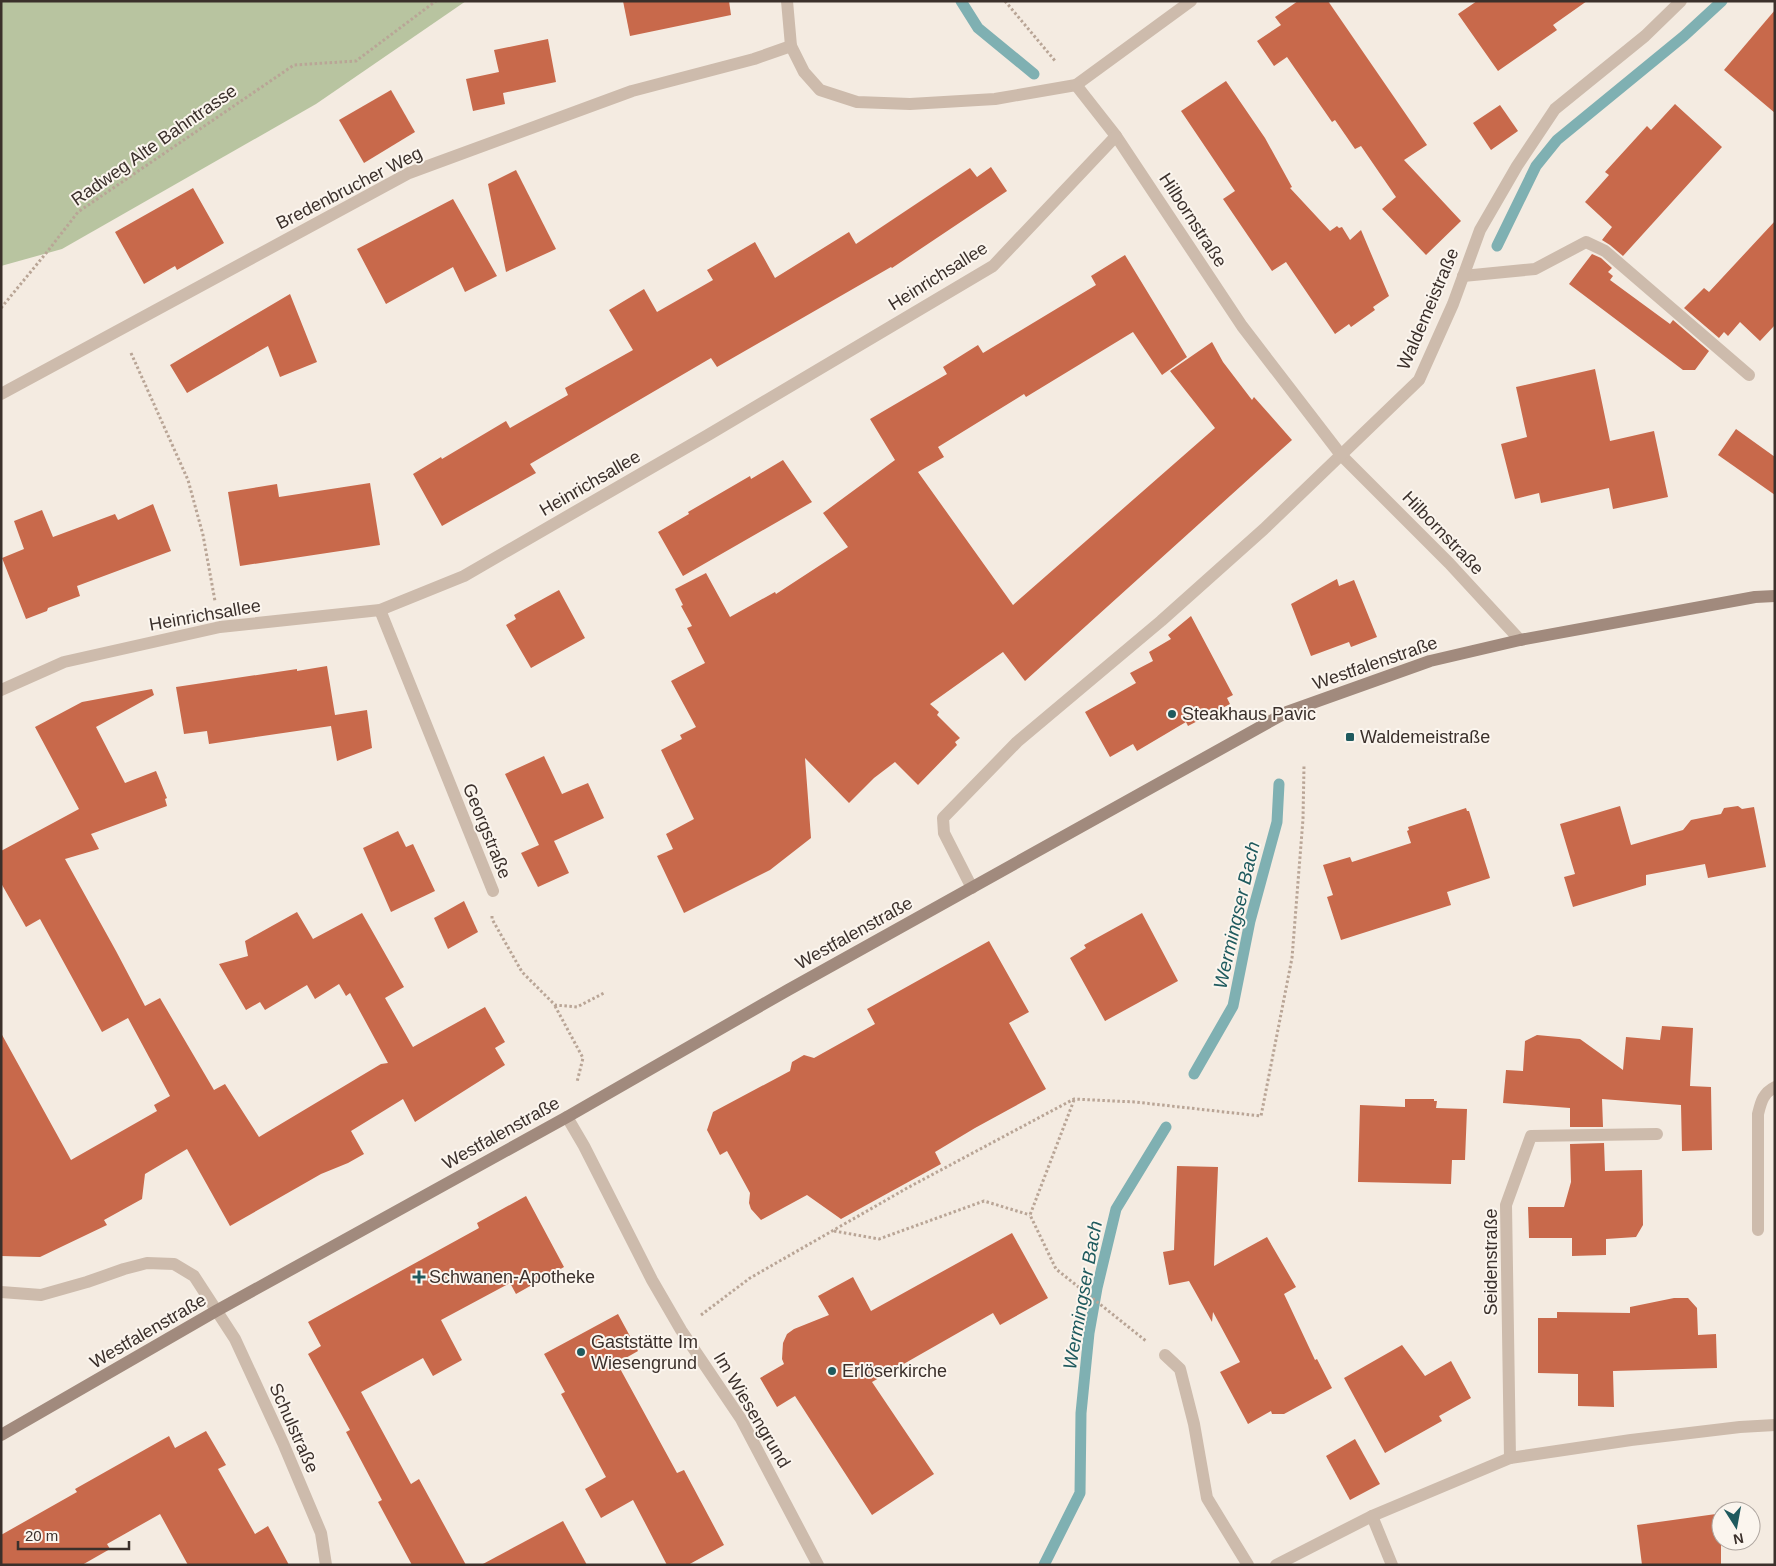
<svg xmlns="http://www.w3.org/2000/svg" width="1776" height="1566" viewBox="0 0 1776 1566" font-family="Helvetica,sans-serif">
  <rect width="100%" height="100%" fill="#f4ebe1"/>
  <path fill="#b8c4a0" d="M 1,1 L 466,1 L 316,104 L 62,249 L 1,266 Z"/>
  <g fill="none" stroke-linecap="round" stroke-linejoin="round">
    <g stroke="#7fb0b2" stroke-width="11">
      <path d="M 961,1 L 978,28 L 1034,74"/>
      <path d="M 1497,246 L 1536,166 L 1557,140 L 1684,36 L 1722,1"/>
      <path d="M 1194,1074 L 1233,1006 L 1250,921 L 1277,822 L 1279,784"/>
      <path d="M 1044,1565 L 1080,1493 L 1081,1413 L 1089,1333 L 1097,1288 L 1116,1209 L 1166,1127"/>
    </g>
  </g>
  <g fill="#c8694b">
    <path d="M 623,1 L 729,1 L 731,15 L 630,36 Z"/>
    <path d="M 1298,1 L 1328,1 L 1427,145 L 1404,160 L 1461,221 L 1426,255 L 1382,209 L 1396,197 L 1361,146 L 1355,149 L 1335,120 L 1332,122 L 1287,57 L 1274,66 L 1257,41 L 1281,25 L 1275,17 Z"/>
    <path d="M 1477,1 L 1587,1 L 1553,25 L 1557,30 L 1498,71 L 1458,14 Z"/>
    <path d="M 1775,10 L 1775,113 L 1724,70 Z"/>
    <path d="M 548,39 L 556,82 L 503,93 L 505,104 L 473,111 L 466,79 L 499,72 L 494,50 Z"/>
    <path d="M 1226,81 L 1265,138 L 1292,187 L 1290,188 L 1330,231 L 1337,226 L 1339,228 L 1342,227 L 1350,240 L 1361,230 L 1389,296 L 1373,307 L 1375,310 L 1351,327 L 1349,324 L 1335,334 L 1286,262 L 1272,271 L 1223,199 L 1235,191 L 1181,111 Z"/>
    <path d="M 391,90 L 415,132 L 364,163 L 339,120 Z"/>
    <path d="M 1675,104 L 1722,147 L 1623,256 L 1610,245 L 1602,240 L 1612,227 L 1585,202 L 1609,175 L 1605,172 L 1647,126 L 1651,130 Z"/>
    <path d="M 1500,105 L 1518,131 L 1491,150 L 1473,123 Z"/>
    <path d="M 991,167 L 1007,191 L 892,268 L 891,267 L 717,367 L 711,358 L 530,464 L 536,473 L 442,526 L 413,474 L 441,457 L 442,459 L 506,421 L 510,428 L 568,395 L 565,388 L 633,350 L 609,310 L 644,289 L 657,312 L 713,280 L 707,270 L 755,242 L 775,278 L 849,232 L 856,244 L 970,168 L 977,177 Z"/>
    <path d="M 516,170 L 556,249 L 506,272 L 488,184 Z"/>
    <path d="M 193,188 L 224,243 L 177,270 L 175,266 L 144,284 L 115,232 Z"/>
    <path d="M 453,199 L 497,276 L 465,292 L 453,267 L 386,304 L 357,249 Z"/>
    <path d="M 1775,221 L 1775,325 L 1760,341 L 1740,322 L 1728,336 L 1724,332 L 1719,338 L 1684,308 L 1704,288 L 1709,292 Z"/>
    <path d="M 1592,254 L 1601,258 L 1612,268 L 1608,272 L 1613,276 L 1610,280 L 1670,324 L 1673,320 L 1709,351 L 1695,370 L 1683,370 L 1569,284 Z"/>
    <path d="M 1125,255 L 1187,357 L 1162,375 L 1133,332 L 1026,397 L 1024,394 L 938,447 L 944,457 L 918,472 L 1013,605 L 1215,428 L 1170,371 L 1212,342 L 1223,362 L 1252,400 L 1254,397 L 1292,440 L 1025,681 L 1003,652 L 930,704 L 939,712 L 937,715 L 960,738 L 955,742 L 957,745 L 918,785 L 895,762 L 874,778 L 849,803 L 805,758 L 811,838 L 770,870 L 684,913 L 657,856 L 673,849 L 666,834 L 694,819 L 661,750 L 682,739 L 680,735 L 696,727 L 671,681 L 705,663 L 687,628 L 692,626 L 681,606 L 683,605 L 675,589 L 706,573 L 730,617 L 775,592 L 776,594 L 848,547 L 823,513 L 895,460 L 870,419 L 947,374 L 943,367 L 978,345 L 983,353 L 1096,285 L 1091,276 Z"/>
    <path d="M 290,294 L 317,362 L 280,377 L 268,346 L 187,393 L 170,365 Z"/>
    <path d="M 1595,369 L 1610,441 L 1654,431 L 1668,497 L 1613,509 L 1609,488 L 1541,503 L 1539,493 L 1515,499 L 1501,444 L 1527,437 L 1516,387 Z"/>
    <path d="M 1736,429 L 1775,457 L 1775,495 L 1718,455 Z"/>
    <path d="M 783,460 L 812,502 L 683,576 L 658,532 L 689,514 L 688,512 L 750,476 L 751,479 Z"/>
    <path d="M 370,483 L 380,545 L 240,566 L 228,492 L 277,484 L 279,497 Z"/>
    <path d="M 153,504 L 171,551 L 77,586 L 80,596 L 48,608 L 47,611 L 26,619 L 2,558 L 24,549 L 14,521 L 42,510 L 53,537 L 115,514 L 118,520 Z"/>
    <path d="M 1337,579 L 1339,586 L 1354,580 L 1377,637 L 1351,647 L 1349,642 L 1311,656 L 1291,604 Z"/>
    <path d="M 559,590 L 585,638 L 531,668 L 506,625 L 516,619 L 514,615 Z"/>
    <path d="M 1191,616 L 1233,695 L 1227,698 L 1230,704 L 1188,726 L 1186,722 L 1137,751 L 1133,744 L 1110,757 L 1085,712 L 1136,683 L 1130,673 L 1153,661 L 1149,652 L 1171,639 L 1168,635 Z"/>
    <path d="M 327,666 L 335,715 L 367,710 L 372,748 L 337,761 L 331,726 L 209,744 L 207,731 L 184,734 L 176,687 L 297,669 L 297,671 Z"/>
    <path d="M 152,689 L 154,695 L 96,727 L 125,783 L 156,771 L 167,798 L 165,799 L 167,806 L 91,834 L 99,849 L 65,859 L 116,951 L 145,1006 L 160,998 L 214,1090 L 225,1084 L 259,1137 L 381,1064 L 388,1063 L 350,993 L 346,996 L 339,984 L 315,999 L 307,985 L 265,1010 L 260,1002 L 246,1010 L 219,964 L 248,956 L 245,941 L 297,912 L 313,939 L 362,913 L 404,987 L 385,998 L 413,1047 L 485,1007 L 505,1042 L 495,1048 L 505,1065 L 415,1122 L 403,1099 L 351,1131 L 364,1154 L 348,1163 L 321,1174 L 230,1226 L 187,1149 L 145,1174 L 142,1199 L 104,1220 L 107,1225 L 40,1257 L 1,1256 L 1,1033 L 71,1160 L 157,1111 L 154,1105 L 170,1096 L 128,1018 L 102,1032 L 40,919 L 26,927 L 1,883 L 1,851 L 79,809 L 35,727 L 82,702 Z"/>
    <path d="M 544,756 L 562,794 L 588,783 L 604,818 L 554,841 L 569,873 L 538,887 L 521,853 L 539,845 L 505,774 Z"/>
    <path d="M 1620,806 L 1631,845 L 1683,830 L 1691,820 L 1721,814 L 1724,808 L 1738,806 L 1742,809 L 1754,807 L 1766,867 L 1708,878 L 1705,864 L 1646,875 L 1646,885 L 1573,907 L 1564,877 L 1575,874 L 1560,824 Z"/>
    <path d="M 1466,808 L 1467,811 L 1469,811 L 1490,878 L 1447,892 L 1451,905 L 1341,940 L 1327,897 L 1333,895 L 1323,865 L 1350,857 L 1352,862 L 1411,843 L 1407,831 L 1409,830 L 1408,827 Z"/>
    <path d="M 398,831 L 406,847 L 413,844 L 435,891 L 391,912 L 363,848 Z"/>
    <path d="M 464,901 L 478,932 L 448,949 L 434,918 Z"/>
    <path d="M 1142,913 L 1178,981 L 1105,1021 L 1070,958 L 1086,948 L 1084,945 Z"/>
    <path d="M 989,941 L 1029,1012 L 1009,1023 L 1046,1089 L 975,1128 L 935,1152 L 941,1164 L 841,1219 L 807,1195 L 761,1220 L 751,1209 L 749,1203 L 750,1193 L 727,1151 L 720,1155 L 707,1130 L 713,1112 L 790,1071 L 792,1062 L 804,1055 L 814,1058 L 875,1024 L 867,1009 Z"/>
    <path d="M 1662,1026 L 1693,1028 L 1690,1086 L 1711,1087 L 1712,1150 L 1682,1151 L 1681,1105 L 1602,1099 L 1603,1127 L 1570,1127 L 1570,1108 L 1503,1103 L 1506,1070 L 1523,1071 L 1525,1041 L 1537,1035 L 1580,1039 L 1623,1070 L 1626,1037 L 1660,1040 Z"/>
    <path d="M 1405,1099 L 1434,1099 L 1434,1101 L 1437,1101 L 1436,1108 L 1467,1109 L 1465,1160 L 1452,1160 L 1451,1184 L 1358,1182 L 1360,1105 L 1405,1107 Z"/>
    <path d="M 1604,1143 L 1605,1171 L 1642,1170 L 1643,1225 L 1636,1237 L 1606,1239 L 1606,1255 L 1572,1256 L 1572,1238 L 1529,1238 L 1528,1207 L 1564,1207 L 1571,1182 L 1570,1144 Z"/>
    <path d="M 1177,1166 L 1218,1167 L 1214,1266 L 1267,1237 L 1296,1287 L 1284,1294 L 1315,1360 L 1317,1359 L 1332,1388 L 1284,1414 L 1272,1414 L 1271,1411 L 1248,1424 L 1220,1372 L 1240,1362 L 1213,1312 L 1212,1322 L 1189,1281 L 1169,1285 L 1163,1252 L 1174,1250 Z"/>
    <path d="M 526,1196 L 564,1267 L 516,1294 L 510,1283 L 441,1320 L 462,1360 L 433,1376 L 423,1358 L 361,1392 L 411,1484 L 419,1479 L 466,1565 L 412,1565 L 378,1502 L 382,1500 L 346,1432 L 350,1430 L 308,1354 L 321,1346 L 308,1322 L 479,1228 L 477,1223 Z"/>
    <path d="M 1012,1233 L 1048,1298 L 1000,1325 L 993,1313 L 872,1382 L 934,1474 L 872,1515 L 795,1396 L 777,1407 L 760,1378 L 784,1364 L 782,1359 L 783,1343 L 787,1334 L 794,1329 L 829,1315 L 818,1296 L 853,1277 L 871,1311 Z"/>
    <path d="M 1674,1298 L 1688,1298 L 1697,1308 L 1698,1335 L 1716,1334 L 1717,1368 L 1613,1371 L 1614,1407 L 1578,1406 L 1578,1374 L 1538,1373 L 1538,1318 L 1557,1318 L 1557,1312 L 1630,1313 L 1630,1307 Z"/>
    <path d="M 618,1314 L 638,1351 L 617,1363 L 677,1473 L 684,1470 L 724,1545 L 688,1565 L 667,1565 L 633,1500 L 601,1518 L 585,1489 L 606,1477 L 561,1394 L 565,1392 L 544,1354 Z"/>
    <path d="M 1402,1345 L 1425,1376 L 1451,1361 L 1471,1398 L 1439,1416 L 1442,1421 L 1385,1453 L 1344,1378 Z"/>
    <path d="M 206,1431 L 226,1465 L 218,1469 L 255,1534 L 268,1526 L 289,1565 L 188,1565 L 160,1514 L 107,1544 L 110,1549 L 82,1565 L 1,1565 L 1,1535 L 77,1492 L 75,1489 L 169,1436 L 175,1448 Z"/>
    <path d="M 1355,1439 L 1380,1484 L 1350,1500 L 1326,1456 Z"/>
    <path d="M 1716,1514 L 1717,1521 L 1721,1521 L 1721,1565 L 1642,1565 L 1637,1525 Z"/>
    <path d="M 563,1521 L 587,1565 L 481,1565 Z"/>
  </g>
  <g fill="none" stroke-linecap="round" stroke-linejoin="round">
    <g stroke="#b9a596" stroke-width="3" stroke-dasharray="2.5 2.5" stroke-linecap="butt">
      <path d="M 1005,1 L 1056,62"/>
      <path d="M 1,308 L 47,252 L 78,212 L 294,65 L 356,61 L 436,1"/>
      <path d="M 131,353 L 188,480 L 203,535 L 215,601"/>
      <path d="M 492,916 L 492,919 L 522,972 L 555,1005 L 577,1007 L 604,993"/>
      <path d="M 555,1006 L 583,1058 L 577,1082"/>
      <path d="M 1074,1100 L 1030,1215 L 1056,1269 L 1146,1341"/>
      <path d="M 834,1231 L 879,1239 L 984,1201 L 1030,1215"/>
      <path d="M 701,1315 L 750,1278 L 909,1187 L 1074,1099 L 1135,1102 L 1261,1116 L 1292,958 L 1303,819 L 1304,765"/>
    </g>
    <g stroke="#cdbbac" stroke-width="12">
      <path d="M 1463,276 L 1535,269 L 1586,242 L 1605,251 L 1749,375"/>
      <path d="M 1758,1230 L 1758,1114 C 1761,1102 1763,1093 1775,1087"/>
      <path d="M 1165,1355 L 1180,1369 L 1194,1424 L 1207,1498 L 1248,1565"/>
    </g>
    <g stroke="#cdbbac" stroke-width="12">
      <path d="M 787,1 L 791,46 L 804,72 L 820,90 L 857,102 L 910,104 L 995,99 L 1076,85 L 1191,1"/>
      <path d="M 1076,85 L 1116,136 L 1242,326 L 1341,455 L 1449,563 L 1520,640"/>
      <path d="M 1,394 L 409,173 L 632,91 L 754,59 L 791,46"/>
      <path d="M 380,610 L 493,891"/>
      <path d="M 1,690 L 64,662 L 220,627 L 380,610 L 464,576 L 708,435 L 993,266 L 1116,136"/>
      <path d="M 972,888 L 944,833 L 943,818 L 1017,742 L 1161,621 L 1264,529 L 1419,380 L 1453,304 L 1480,230 L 1517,166 L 1555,109 L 1645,36 L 1681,1"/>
      <path d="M 567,1117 L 584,1146 L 652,1280 L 681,1330 L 741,1419 L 818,1565"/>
      <path d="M 1,1292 L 41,1295 L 87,1282 L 124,1269 L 147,1263 L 174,1264 L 194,1276 L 235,1339 L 283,1443 L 321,1533 L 326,1565"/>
      <path d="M 1510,1458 L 1506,1205 L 1531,1136 L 1657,1134"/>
      <path d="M 1372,1516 L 1392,1565"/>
      <path d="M 1276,1565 L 1372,1516 L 1510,1458 L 1631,1440 L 1740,1427 L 1775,1425"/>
    </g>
    <path stroke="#a18a7d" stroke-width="12" d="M 1,1435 L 216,1311 L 567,1117 L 788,990 L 1287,712 L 1430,661 L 1520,640 L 1755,597 L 1775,596"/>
  </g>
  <g fill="#1f5a5e" stroke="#fbf5ee" stroke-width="2">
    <circle cx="1172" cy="714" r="5"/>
    <rect x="1345" y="732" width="10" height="10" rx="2.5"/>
    <path d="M416.5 1269.5h5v5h5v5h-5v5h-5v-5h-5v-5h5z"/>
    <circle cx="581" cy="1352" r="5"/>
    <circle cx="832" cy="1371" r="5"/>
  </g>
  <g text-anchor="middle" stroke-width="4" stroke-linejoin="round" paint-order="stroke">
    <g font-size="18" fill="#3b302b" stroke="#fbf5ee">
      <text transform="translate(154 145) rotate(-35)" y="6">Radweg Alte Bahntrasse</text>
      <text transform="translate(349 188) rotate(-27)" y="6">Bredenbrucher Weg</text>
      <text transform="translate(1193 220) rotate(57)" y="6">Hilbornstraße</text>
      <text transform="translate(938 276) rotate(-32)" y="6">Heinrichsallee</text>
      <text transform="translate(1428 309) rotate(-67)" y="6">Waldemeistraße</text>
      <text transform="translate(590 483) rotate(-30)" y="6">Heinrichsallee</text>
      <text transform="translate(1443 533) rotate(46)" y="6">Hilbornstraße</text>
      <text transform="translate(205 615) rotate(-10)" y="6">Heinrichsallee</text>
      <text transform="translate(1375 663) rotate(-19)" y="6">Westfalenstraße</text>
      <text transform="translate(487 831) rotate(68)" y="6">Georgstraße</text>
      <text transform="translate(854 933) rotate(-29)" y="6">Westfalenstraße</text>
      <text transform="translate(501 1133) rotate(-29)" y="6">Westfalenstraße</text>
      <text transform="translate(1491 1262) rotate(-90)" y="6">Seidenstraße</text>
      <text transform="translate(148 1331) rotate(-30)" y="6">Westfalenstraße</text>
      <text transform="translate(752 1410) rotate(59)" y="6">Im Wiesengrund</text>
      <text transform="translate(294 1428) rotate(66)" y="6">Schulstraße</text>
    </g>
    <g font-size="18" fill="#3b302b" stroke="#fbf5ee" text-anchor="start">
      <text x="1182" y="720">Steakhaus Pavic</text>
      <text x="1360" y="743">Waldemeistraße</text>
      <text x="429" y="1283">Schwanen-Apotheke</text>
      <text x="591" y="1348">Gaststätte Im<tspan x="591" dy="21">Wiesengrund</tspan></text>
      <text x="842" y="1377">Erlöserkirche</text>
    </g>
    <g font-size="19" font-style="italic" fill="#1f5a5e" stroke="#fbf5ee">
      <text transform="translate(1236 915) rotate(-77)" y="7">Wermingser Bach</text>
      <text transform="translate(1082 1295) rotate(-80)" y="7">Wermingser Bach</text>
    </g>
  </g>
  <rect width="1776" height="1566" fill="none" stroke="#3b302b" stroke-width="5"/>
  <g transform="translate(1736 1526) rotate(169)"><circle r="24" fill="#fbf5ee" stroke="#aea6a0"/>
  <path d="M0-4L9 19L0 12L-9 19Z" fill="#1f5a5e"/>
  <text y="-8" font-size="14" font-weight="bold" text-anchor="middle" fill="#3b302b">N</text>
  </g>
  <path d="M18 1541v8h111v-8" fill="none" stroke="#3b302b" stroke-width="2.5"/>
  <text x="25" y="1541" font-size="15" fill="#3b302b" stroke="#fbf5ee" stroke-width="4" paint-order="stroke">20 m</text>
</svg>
